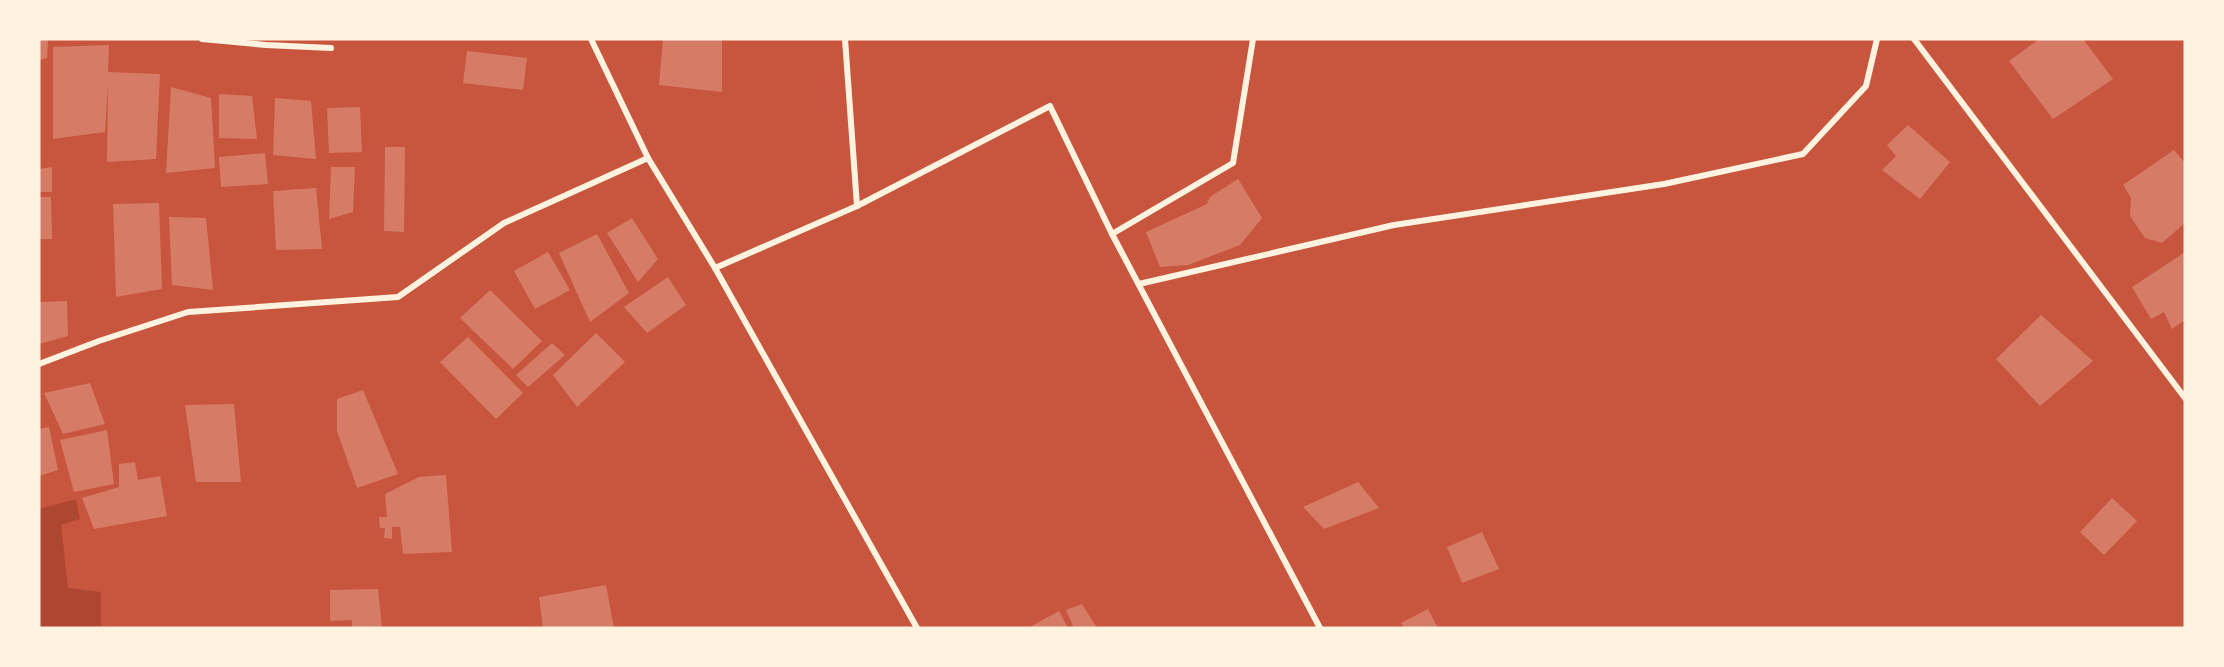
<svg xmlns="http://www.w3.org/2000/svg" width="2224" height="667" viewBox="0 0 2224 667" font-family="'Alegreya Sans',sans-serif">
  <rect width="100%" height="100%" fill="#c8553d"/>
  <path fill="#ae4732" d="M 76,499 L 80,519 L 61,525 L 68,588 L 101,592 L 101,628 L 39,628 L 39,509 Z"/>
  <g fill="#d67c66">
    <path d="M 39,39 L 48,39 L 47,58 L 39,60 Z"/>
    <path d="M 663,39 L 722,39 L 722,92 L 659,85 Z"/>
    <path d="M 2039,39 L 2083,39 L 2113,79 L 2053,119 L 2009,61 Z"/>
    <path d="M 109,45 L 108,72 L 160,74 L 156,159 L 107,162 L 108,86 L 105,132 L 53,139 L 53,47 Z"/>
    <path d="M 467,51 L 527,58 L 523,90 L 463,83 Z"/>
    <path d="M 171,87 L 211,98 L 215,168 L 166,173 Z"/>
    <path d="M 219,94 L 252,96 L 257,139 L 219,138 Z"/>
    <path d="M 275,98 L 311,101 L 316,159 L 273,155 Z"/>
    <path d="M 360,107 L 362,152 L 329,153 L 327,108 Z"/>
    <path d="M 1908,125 L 1950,162 L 1920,199 L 1882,170 L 1896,156 L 1887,145 Z"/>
    <path d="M 385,147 L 405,147 L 404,232 L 384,231 Z"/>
    <path d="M 2174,150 L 2185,163 L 2185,223 L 2162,243 L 2145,238 L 2130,216 L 2131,198 L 2123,185 Z"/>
    <path d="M 265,153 L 268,184 L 221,187 L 219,157 Z"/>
    <path d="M 52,167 L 52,192 L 39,192 L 39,169 Z"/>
    <path d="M 331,167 L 355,167 L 353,212 L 329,219 Z"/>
    <path d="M 1238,179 L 1262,218 L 1240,245 L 1188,265 L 1160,267 L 1146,232 L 1207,204 L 1210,197 Z"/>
    <path d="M 316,188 L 322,249 L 276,250 L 273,191 Z"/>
    <path d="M 39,197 L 51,197 L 52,239 L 39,239 Z"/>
    <path d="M 159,203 L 162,289 L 116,297 L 113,204 Z"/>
    <path d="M 169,217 L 206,218 L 213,290 L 172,285 Z"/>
    <path d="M 632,218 L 658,259 L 638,282 L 607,233 Z"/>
    <path d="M 597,234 L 629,293 L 590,322 L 559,253 Z"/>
    <path d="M 548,252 L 570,290 L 535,309 L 514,271 Z"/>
    <path d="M 2185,252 L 2185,320 L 2172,329 L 2164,312 L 2151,319 L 2132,287 Z"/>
    <path d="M 668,277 L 686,305 L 647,333 L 624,307 Z"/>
    <path d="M 490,290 L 542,341 L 513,369 L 460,318 Z"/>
    <path d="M 67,301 L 68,336 L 39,344 L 39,302 Z"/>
    <path d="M 2041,315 L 2093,361 L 2040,406 L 1996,359 Z"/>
    <path d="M 596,333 L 625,362 L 577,407 L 553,375 Z"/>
    <path d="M 468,337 L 523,393 L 496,419 L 440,362 Z"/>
    <path d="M 552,343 L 565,355 L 528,387 L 516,375 Z"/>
    <path d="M 90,383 L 105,424 L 63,434 L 44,393 Z"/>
    <path d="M 363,390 L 398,474 L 357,488 L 337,431 L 337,399 Z"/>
    <path d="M 234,404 L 241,482 L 196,482 L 185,405 Z"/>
    <path d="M 49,427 L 58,470 L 39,476 L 39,429 Z"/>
    <path d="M 107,430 L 114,484 L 74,492 L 60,440 Z"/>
    <path d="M 135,462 L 138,480 L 160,476 L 167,516 L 94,529 L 82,498 L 119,487 L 119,464 Z"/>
    <path d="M 446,475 L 452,552 L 403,554 L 400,527 L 392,527 L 392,539 L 384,538 L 385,528 L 380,528 L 379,517 L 387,517 L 385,494 L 419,477 Z"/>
    <path d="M 1358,482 L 1379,508 L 1324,529 L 1303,507 Z"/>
    <path d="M 2112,498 L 2137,521 L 2104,555 L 2080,532 Z"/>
    <path d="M 1482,532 L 1499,569 L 1462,583 L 1447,547 Z"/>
    <path d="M 606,585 L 614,628 L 543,628 L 539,597 Z"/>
    <path d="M 378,589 L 382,628 L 352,628 L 352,620 L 330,621 L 330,590 Z"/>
    <path d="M 1082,604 L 1097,628 L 1074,628 L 1066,610 Z"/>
    <path d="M 1428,609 L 1438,628 L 1404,628 L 1401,623 Z"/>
    <path d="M 1059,611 L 1068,628 L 1028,628 Z"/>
  </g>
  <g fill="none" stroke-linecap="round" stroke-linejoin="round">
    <g stroke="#fff3e0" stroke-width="6">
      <path d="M 202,39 L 266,45 L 331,48"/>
      <path d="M 591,39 L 648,158 L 715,268 L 917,628"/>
      <path d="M 845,39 L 857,206"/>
      <path d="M 1914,39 L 2185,398"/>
      <path d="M 1112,234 L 1233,163 L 1253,39"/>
      <path d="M 715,268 L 857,206 L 1050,106 L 1112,234 L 1320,628"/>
      <path d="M 1139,284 L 1394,225 L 1664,184 L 1803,154 L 1866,86 L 1877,39"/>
      <path d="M 39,364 L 99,341 L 188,312 L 398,297 L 504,223 L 648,158"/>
    </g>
  </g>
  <rect width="2224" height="667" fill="none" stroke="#fff3e0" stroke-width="81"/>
</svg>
